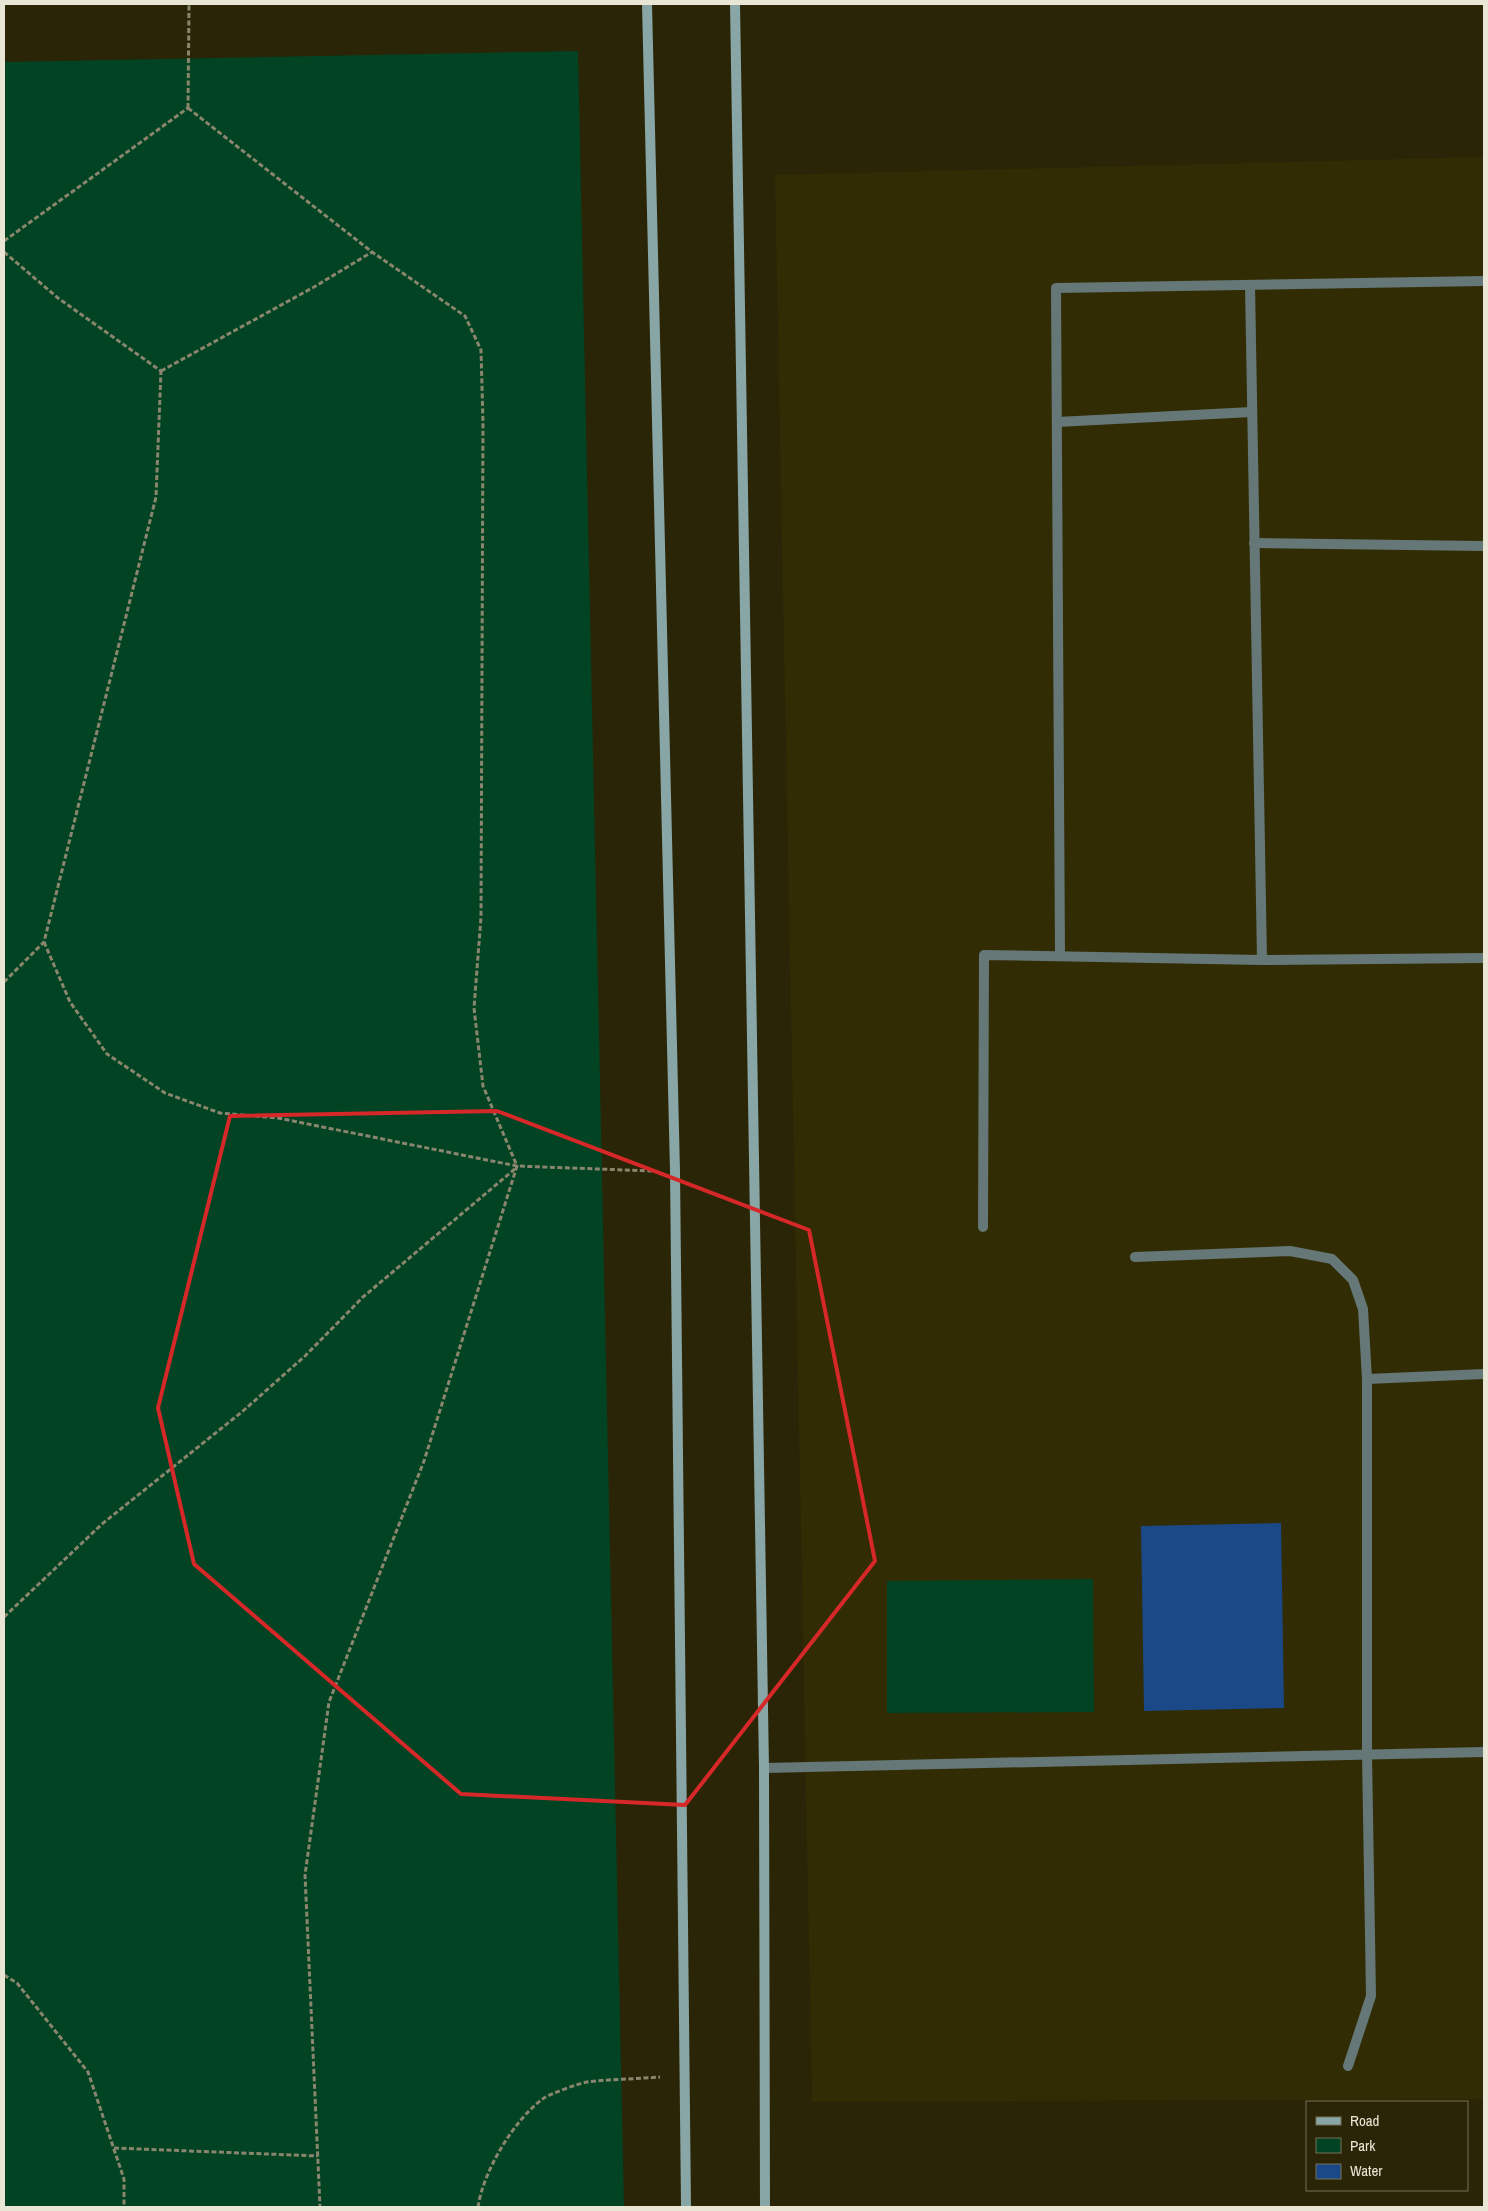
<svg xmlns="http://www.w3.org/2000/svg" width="1488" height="2211" font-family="'Archivo Narrow',sans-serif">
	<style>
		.built { fill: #322c04 }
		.green { fill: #014323 }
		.water { fill: #1b4988 }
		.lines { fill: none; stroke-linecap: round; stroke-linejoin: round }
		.path { stroke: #8a866e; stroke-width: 3; stroke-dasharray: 5 2.5; stroke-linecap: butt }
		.lane { stroke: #657777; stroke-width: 10 }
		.secondary { stroke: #89a6a6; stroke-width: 10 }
		.marked { fill: none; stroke: #d62828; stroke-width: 4; stroke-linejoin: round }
	</style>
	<rect width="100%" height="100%" fill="#2b2507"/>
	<polygon class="built" points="1484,157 1484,2099 812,2102 775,175"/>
	<g class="green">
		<polygon points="578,51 624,2207 4,2207 4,62"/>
		<polygon points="1093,1579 1094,1712 887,1713 887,1581"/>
	</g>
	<polygon class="water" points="1281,1523 1284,1708 1144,1711 1141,1526"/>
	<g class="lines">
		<g class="path">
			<polyline points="188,108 372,252 465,316 481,350 483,422 481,917 474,1008 483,1086 517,1166 424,1461 329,1702 305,1875 320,2207"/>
			<polyline points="188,108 189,4"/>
			<polyline points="4,241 188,108"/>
			<polyline points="4,252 58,298 161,371"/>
			<polyline points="161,371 314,287 372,252"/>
			<polyline points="44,942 70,1002 107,1054 165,1093 220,1113 278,1118 517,1166 652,1171"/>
			<polyline points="4,982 44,942 156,497 161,371"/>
			<polyline points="4,1617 102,1524 243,1411 305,1356 363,1297 516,1168"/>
			<polyline points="4,1975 17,1983 88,2072 124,2179 124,2207"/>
			<polyline points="114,2148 318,2156"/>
			<path d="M478 2207C483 2172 514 2119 544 2098 552 2093 577 2084 587 2082 611 2079 636 2079 660 2077"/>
		</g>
		<g class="lane">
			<polyline points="1250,285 1262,960"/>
			<polyline points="1057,422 1252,412"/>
			<polyline points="1254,543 1484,546"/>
			<polyline points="1060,955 1056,288 1484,281"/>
			<polyline points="983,1227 984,955 1262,960 1484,958"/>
			<polyline points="1135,1257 1290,1251 1332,1259 1353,1280 1363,1309 1367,1379 1367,1754 1371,1996 1348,2066"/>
			<polyline points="1367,1379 1484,1374"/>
			<polyline points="764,1768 1484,1752"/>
		</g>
		<g class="secondary">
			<polyline points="647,4 675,1171 686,2207"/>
			<polyline points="735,4 764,1768 765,2207"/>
		</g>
	</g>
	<path class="marked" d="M497 1111 809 1230 875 1561 685 1805 461 1794 194 1564 158 1408 230 1116Z"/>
	<rect width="1488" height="2211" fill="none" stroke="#e9e6d5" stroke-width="10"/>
	<rect x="1306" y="2101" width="162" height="90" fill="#2b2507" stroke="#777259"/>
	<rect x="1316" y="2117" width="25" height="8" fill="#89a6a6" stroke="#777259"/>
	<text x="1350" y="2126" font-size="15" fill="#e9e6d5">Road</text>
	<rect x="1316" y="2138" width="25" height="15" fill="#014323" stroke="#777259"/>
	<text x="1350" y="2151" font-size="15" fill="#e9e6d5">Park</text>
	<rect x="1316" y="2164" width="25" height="15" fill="#1b4988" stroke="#777259"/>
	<text x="1350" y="2176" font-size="15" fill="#e9e6d5">Water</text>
</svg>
